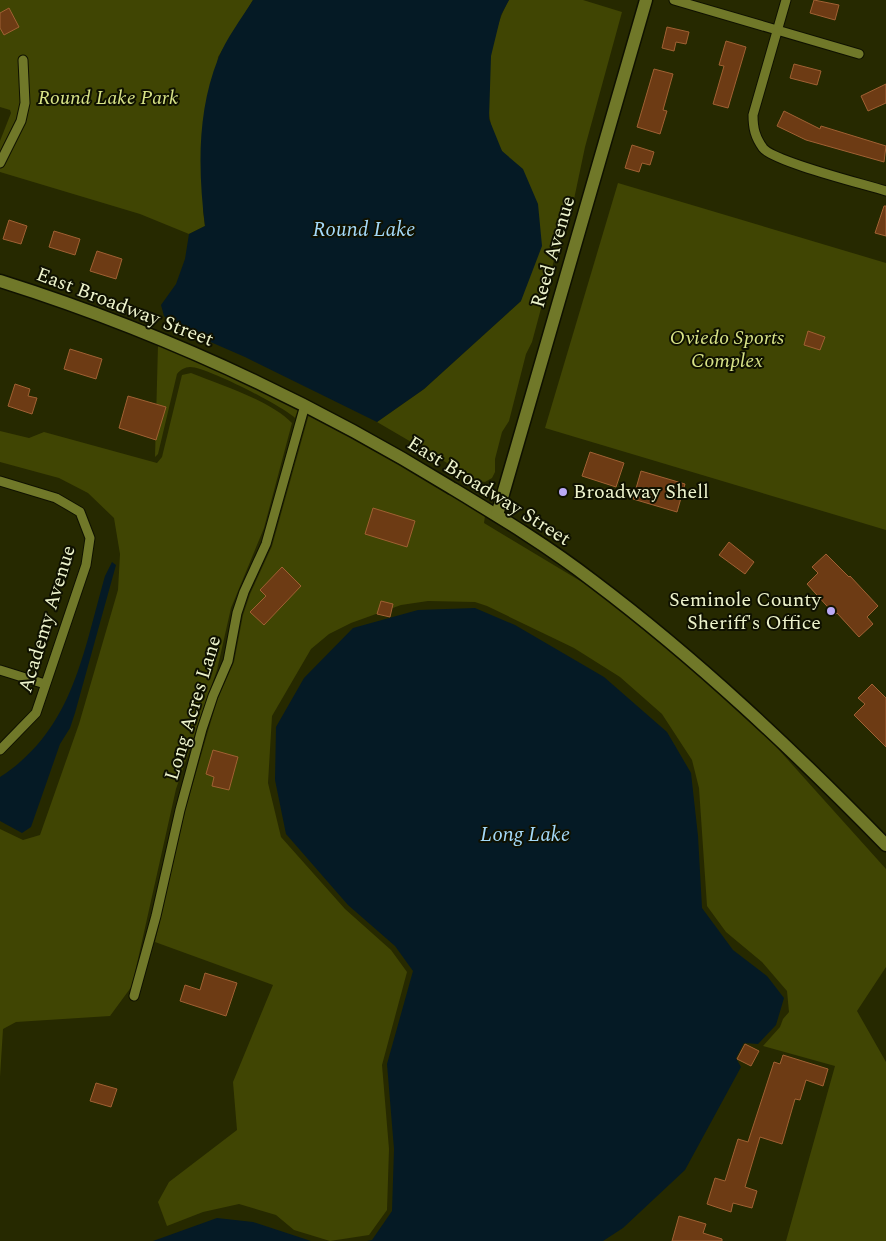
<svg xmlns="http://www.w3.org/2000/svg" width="886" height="1241" font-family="Spectral,serif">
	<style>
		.green { fill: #404503 }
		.water { fill: #051a25 }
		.building { fill: #6d3b14; stroke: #a06133 }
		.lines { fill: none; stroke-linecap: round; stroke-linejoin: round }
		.street-casing { stroke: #0f1100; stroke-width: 11 }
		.secondary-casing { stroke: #0f1100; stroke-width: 15 }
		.street { stroke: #707829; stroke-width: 9 }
		.secondary { stroke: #707829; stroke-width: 12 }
		.poi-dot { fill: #bbaaf6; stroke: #0f1100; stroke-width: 2 }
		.labels { text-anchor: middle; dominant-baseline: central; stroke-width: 4; stroke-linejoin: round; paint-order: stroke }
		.park-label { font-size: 20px; font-style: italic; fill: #d9e487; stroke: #0f1100 }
		.street-label { font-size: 20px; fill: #edf3cc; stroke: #0f1100 }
		.poi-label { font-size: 20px; fill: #edf3cc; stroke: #0f1100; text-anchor: start }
		.water-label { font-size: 21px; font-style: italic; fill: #a4d9f8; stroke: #0f1100 }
	</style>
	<rect width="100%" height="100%" fill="#262900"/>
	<g class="green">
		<polygon points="0,0 253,0 218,57 203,211 205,226 189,234 140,214 0,172 0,141 11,113 10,110 0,107"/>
		<path d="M509 0H583L622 12 585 147 573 204 554 260 532 342 526 354 509 421 502 432 495 459V472L492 478 485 482 478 481 377 422 424 389 521 301 522 169C516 163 507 158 502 151 477 116 488 35 509 0Z"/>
		<polygon points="618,183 886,263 886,530 545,428"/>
		<path d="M158 345 237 379 298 409 295 418C282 406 207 367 190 367 185 367 180 370 177 374L158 454 155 457Z"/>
		<path d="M191 373C221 385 269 400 292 423L264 528 231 608 217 670 176 789 132 986 110 1016 16 1022 3 1029 0 1077V829L23 840 40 835 79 724 118 590 120 554 114 518 88 493 59 478 0 462V431L29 438 44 432 157 463 162 457 182 375Z"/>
		<polygon points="309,414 396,462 485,516 484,523 592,588 693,670 771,741 886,869 886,967 857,1011 886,1062 886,1241 786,1241 835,1066 763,1046 780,1027 783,1019 789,1012 787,991 762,962 726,932 707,906 699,788 692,760 662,714 620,677 574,648 487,606 475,602 428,601 401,605 351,623 329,634 311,649 272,716 268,783 281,837 345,909 391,950 407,972 382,1065 389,1149 387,1210 369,1235 330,1241 294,1230 276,1215 239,1204 203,1212 167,1226 158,1202 169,1182 237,1130 233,1082 273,985 155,942 185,811 208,731 218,698 234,662 243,615 250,594 272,546"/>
	</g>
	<g class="water">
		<path d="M253 0H509L501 15 491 56 489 119 502 151 523 169 538 204 542 246 521 301 424 389 377 422 245 357 176 327 164 316 161 305 176 284 185 259 189 234 205 226C198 170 197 112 218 59 226 39 241 19 253 0Z"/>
		<path d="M112 562 116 565 75 713 70 728 60 744 31 827 22 833 0 821V777C73 730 83 653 105 576Z"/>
		<polygon points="475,608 515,625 604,677 667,732 691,773 698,836 702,908 733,950 767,976 784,998 776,1025 758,1044 744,1043 736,1058 741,1067 685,1170 623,1228 603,1241 367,1241 372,1240 392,1211 394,1149 387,1064 413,971 395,946 348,905 286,834 275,780 276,727 304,678 353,628 418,610"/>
		<polygon points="217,1218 253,1222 311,1241 153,1241"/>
	</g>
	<g class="building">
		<polygon points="814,0 839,5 835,20 810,13"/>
		<polygon points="9,8 19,27 4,35 0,28 0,13"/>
		<polygon points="667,27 689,32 686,44 676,42 674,51 662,48"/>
		<polygon points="726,41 746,47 728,108 713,104 724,66 719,65"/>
		<polygon points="794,64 821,71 817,85 790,78"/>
		<polygon points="654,69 673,74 663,110 667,111 660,134 637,127"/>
		<polygon points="886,84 886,103 868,111 861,96"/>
		<polygon points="784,111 820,129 821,126 886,146 884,162 806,140 777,126"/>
		<polygon points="632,145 654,152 650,165 642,163 639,172 625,168"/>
		<polygon points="884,206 886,206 886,236 875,233"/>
		<polygon points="9,220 27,226 21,244 3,239"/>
		<polygon points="54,231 80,239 75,255 49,247"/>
		<polygon points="97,251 122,259 116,279 90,271"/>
		<polygon points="808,331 825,337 820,350 804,345"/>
		<polygon points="70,349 102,359 96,379 64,369"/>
		<polygon points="15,384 30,389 28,396 37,398 32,414 8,406"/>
		<polygon points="128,396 166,407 156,440 119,428"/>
		<polygon points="590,452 624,463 616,487 582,476"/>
		<polygon points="641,471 685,484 677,512 633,499"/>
		<polygon points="373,508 415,521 407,547 365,534"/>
		<polygon points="729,542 754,562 745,574 719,555"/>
		<polygon points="826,554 849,577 850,576 878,606 867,617 873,624 859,637 837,613 835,615 807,584 818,573 812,567"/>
		<polygon points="282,567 301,586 264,625 250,612 266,596 260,590"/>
		<polygon points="381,601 393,604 390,617 377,614"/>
		<polygon points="872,684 886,698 886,747 854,715 865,704 858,698"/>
		<polygon points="213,750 238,757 229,790 212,786 214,777 206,774"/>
		<polygon points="205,973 237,983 226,1016 180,1001 185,985 200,990"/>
		<polygon points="745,1044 759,1051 751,1066 737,1059"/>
		<polygon points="783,1055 828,1069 823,1086 806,1080 800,1100 795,1099 782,1144 760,1137 745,1187 757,1191 752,1208 733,1203 731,1212 707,1204 715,1178 725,1181 738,1139 748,1142 774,1062 780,1064"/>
		<polygon points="96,1083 117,1089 111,1107 90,1101"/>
		<polygon points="679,1216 706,1224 703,1233 722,1239 722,1241 672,1241"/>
	</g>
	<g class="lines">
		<g class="street-casing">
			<g id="street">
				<polyline points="674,0 859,54"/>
				<path d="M786 0 753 115C753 128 755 137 763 148 774 162 864 184 886 191"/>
				<polyline points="0,163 21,121 25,103 23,60"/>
				<polyline points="0,481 56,498 80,512 90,538 86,565 36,713 0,750"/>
				<polyline points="0,670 45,684"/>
				<polyline points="134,996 156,916 180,810 202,729 213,696 228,661 237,613 244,592 266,544 305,405"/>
			</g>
		</g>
		<g class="secondary-casing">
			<g id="secondary">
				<path d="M0 281C159 331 308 400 450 487 498 516 548 546 593 581 698 660 794 751 886 845"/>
				<polyline points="497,515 646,0"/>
			</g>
		</g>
		<use href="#street" class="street"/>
		<use href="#secondary" class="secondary"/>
	</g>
	<g class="poi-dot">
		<circle cx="563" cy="492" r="5"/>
		<circle cx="831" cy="611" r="5"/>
	</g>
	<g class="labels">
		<g class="park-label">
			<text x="108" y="98">Round Lake Park</text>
			<text x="727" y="338">Oviedo Sports<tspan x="727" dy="23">Complex</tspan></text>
		</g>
		<g class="street-label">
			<text transform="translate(553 252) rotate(-74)">Reed Avenue</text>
			<text transform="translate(125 307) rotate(21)">East Broadway Street</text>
			<text transform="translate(489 491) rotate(32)">East Broadway Street</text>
			<text transform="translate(47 619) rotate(-73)">Academy Avenue</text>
			<text transform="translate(193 708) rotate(-73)">Long Acres Lane</text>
		</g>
		<g class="poi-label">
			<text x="573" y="492">Broadway Shell</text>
			<text x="821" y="600" text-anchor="end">Seminole County<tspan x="821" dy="23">Sheriff's Office</tspan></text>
		</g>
		<g class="water-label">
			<text x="364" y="230">Round Lake</text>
			<text x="525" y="835">Long Lake</text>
		</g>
	</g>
</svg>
